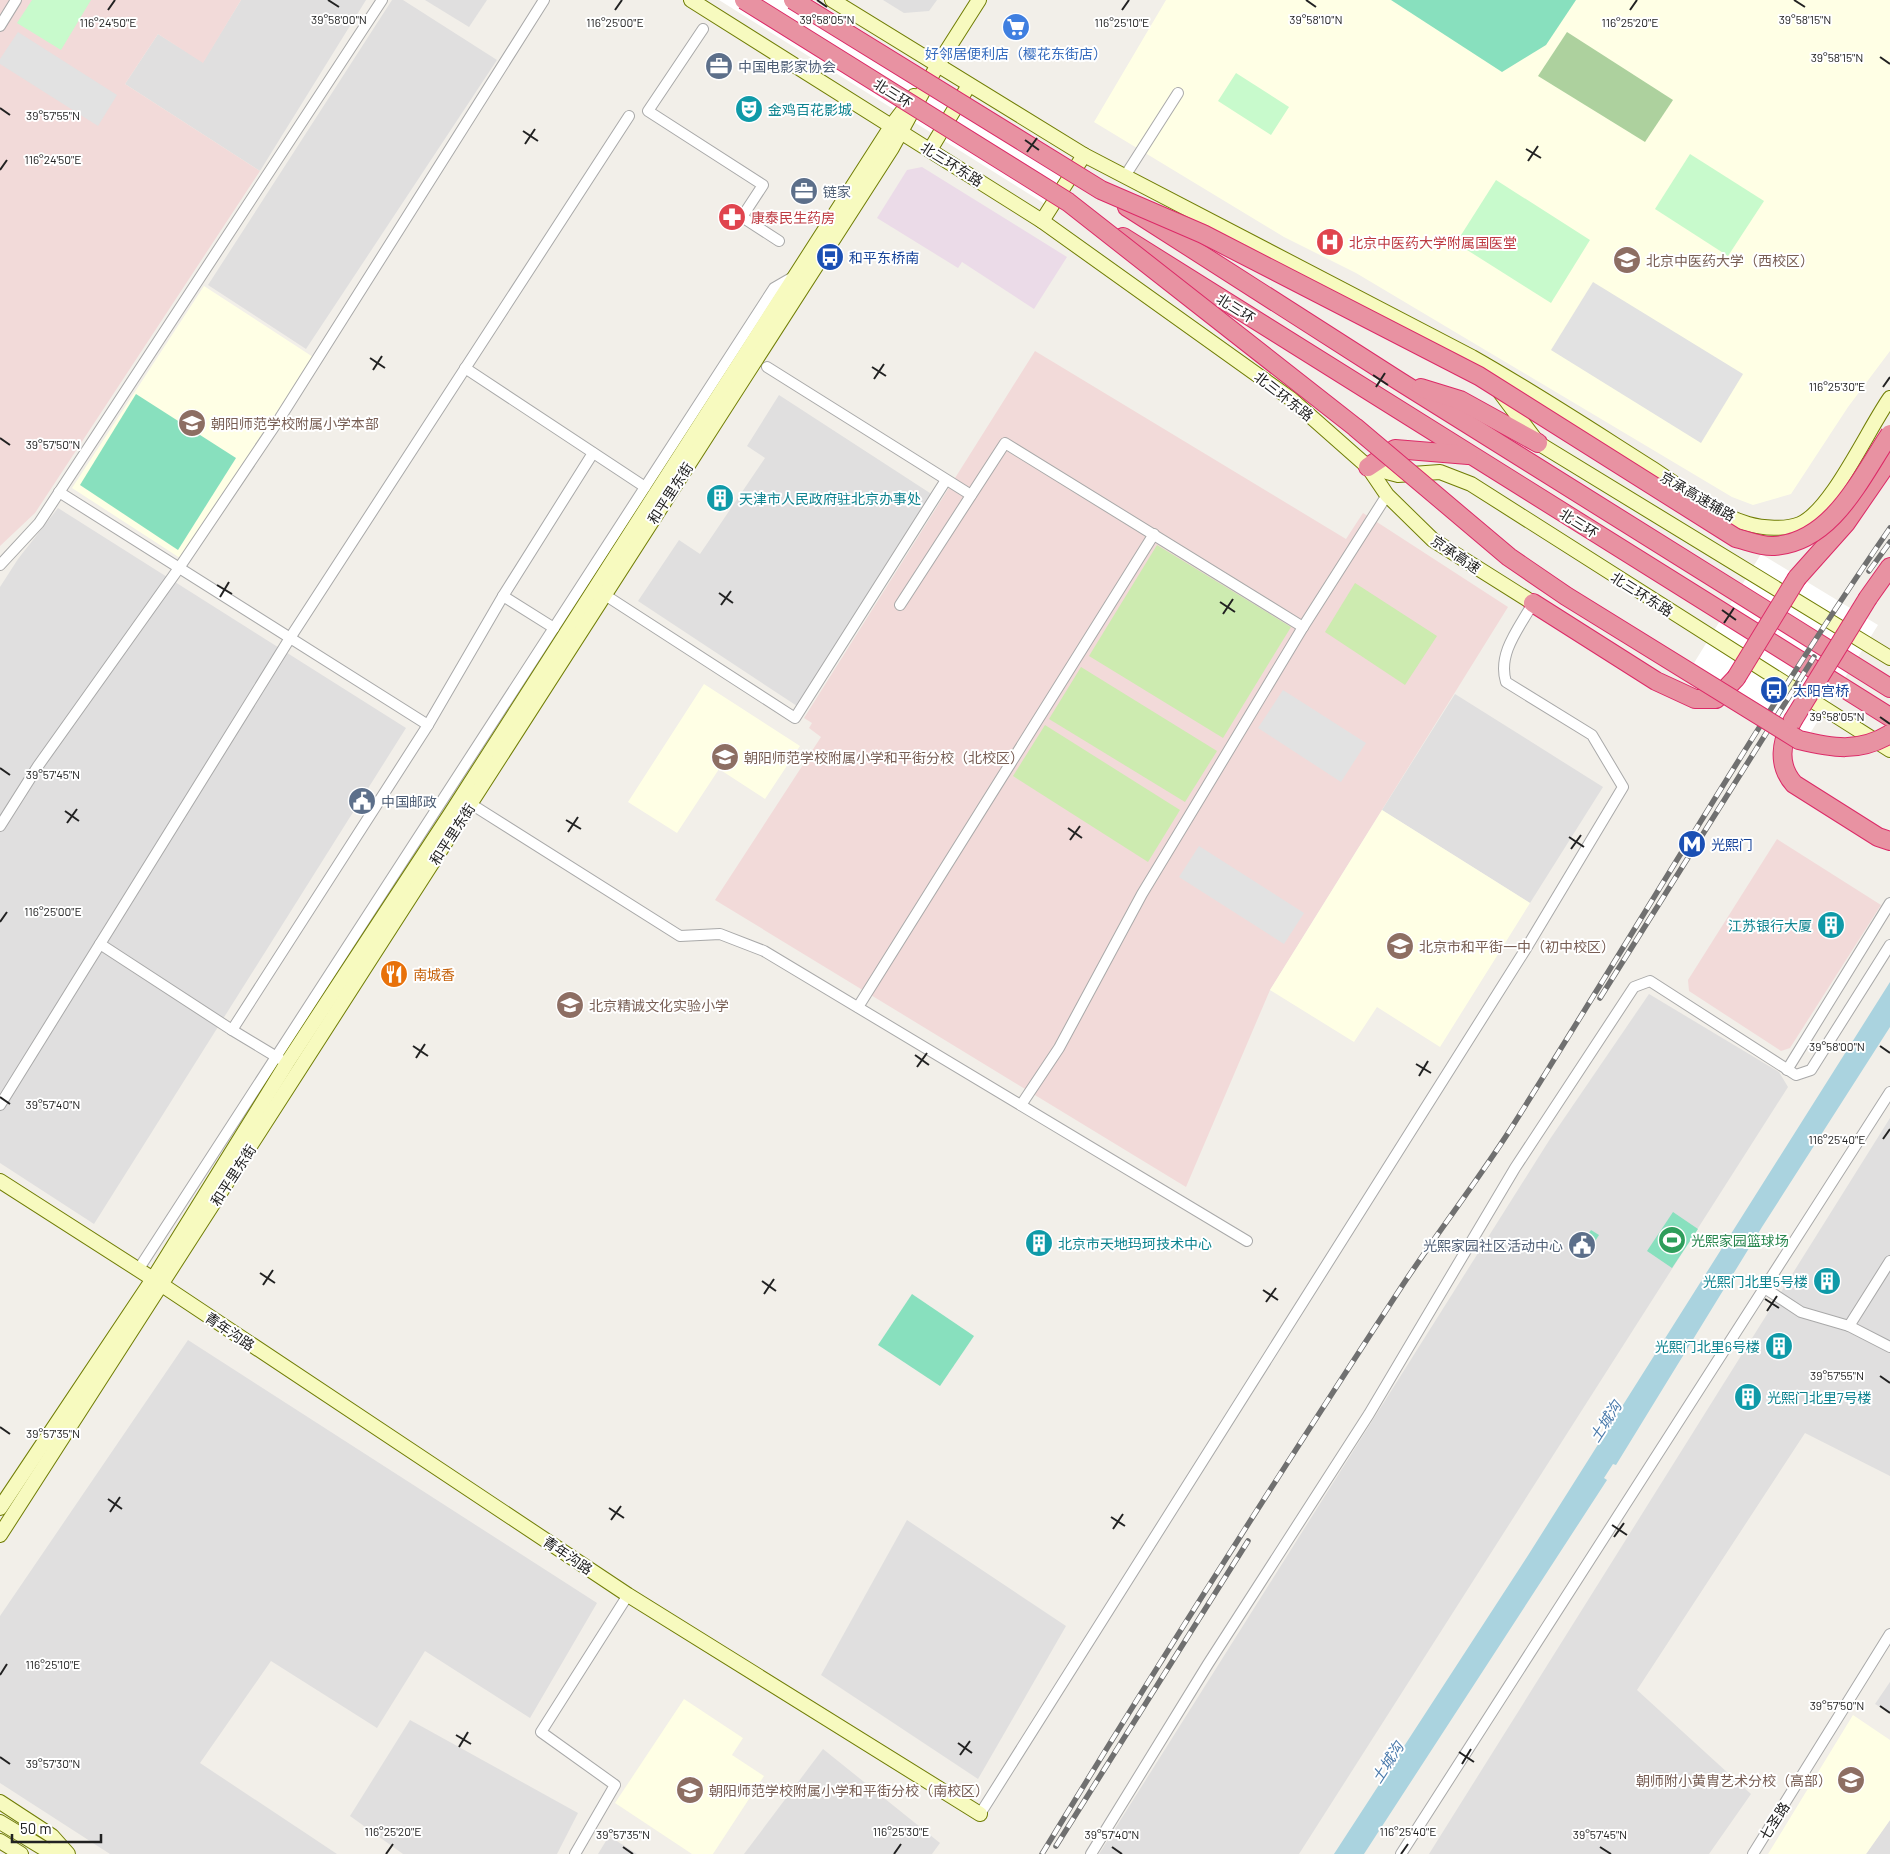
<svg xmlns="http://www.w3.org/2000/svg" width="1890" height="1854" font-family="Barlow,'Noto Sans SC',sans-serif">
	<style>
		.residential { fill: #e0dfdf }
		.commercial { fill: #f2dad9 }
		.industrial { fill: #ebdbe8 }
		.education { fill: #ffffe5 }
		.grass { fill: #cdebb0 }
		.forest { fill: #add19e }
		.park { fill: #c8facc }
		.pitch { fill: #88e0be }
		.parking { fill: #e2e2e2 }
		.water { fill: #aad3df }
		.pier { fill: #fff }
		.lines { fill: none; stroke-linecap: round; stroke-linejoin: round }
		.street-casing { stroke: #a9a9a9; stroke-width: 12 }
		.secondary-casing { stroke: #707d05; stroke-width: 16 }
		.highway-casing { stroke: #dc2a67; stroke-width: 20 }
		.street { stroke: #fff; stroke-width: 10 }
		.secondary { stroke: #f7fabf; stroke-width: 14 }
		.highway { stroke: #e892a2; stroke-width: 18 }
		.rail-casing { stroke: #707070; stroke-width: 5.5 }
		.rail { stroke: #fff; stroke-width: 4; stroke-dasharray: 11; stroke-linecap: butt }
		.highway-bridge-casing { stroke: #dc2a67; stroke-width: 20; stroke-linecap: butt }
		.highway-bridge { stroke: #e892a2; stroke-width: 18 }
		.ticks { fill: none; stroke: #222; stroke-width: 2 }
		.labels { text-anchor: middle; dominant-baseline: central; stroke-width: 4; stroke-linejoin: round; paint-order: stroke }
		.shop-label { font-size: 14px; fill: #366cbe; stroke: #fff }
		.service-label { font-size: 14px; fill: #4e5e75; stroke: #fff; text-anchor: start }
		.street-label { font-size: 14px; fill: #222; stroke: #fff }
		.culture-label { font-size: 14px; fill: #0d838f; stroke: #fff; text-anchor: start }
		.health-label { font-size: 14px; fill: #be3a42; stroke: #fff; text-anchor: start }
		.transit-label { font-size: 14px; fill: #164399; stroke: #fff; text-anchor: start }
		.education-label { font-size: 14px; fill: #785e54; stroke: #fff; text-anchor: start }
		.food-label { font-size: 14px; fill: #c56008; stroke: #fff; text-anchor: start }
		.leisure-label { font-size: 14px; fill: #27864d; stroke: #fff; text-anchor: start }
		.water-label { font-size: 15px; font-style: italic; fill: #4a7aab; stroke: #fff }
		.ticks-label { font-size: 12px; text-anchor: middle; fill: #222; stroke: #fff; stroke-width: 4; stroke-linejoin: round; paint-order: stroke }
	</style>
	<rect width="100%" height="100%" fill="#f2efe9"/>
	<g class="residential">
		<polygon points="241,0 366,0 260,171 125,84 158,34 203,62"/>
		<polygon points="392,0 403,0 497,60 306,349 208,285"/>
		<polygon points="425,0 487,0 469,27"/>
		<polygon points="883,0 937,0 929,11 904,13"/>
		<polygon points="779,395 933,495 797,706 638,601 679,540 700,554 765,458 747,446"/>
		<polygon points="58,508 406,728 94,1224 0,1163 0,587 18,559"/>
		<polygon points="1455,694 1603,787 1530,903 1382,810"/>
		<polygon points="1649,994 1779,1072 1788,1087 1299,1854 1099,1854 1550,1139"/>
		<polygon points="1890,1118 1890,1476 1805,1433 1637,1690 1751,1794 1709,1854 1429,1854"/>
		<polygon points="188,1340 597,1603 530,1718 425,1651 377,1728 271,1661 200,1763 337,1854 110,1854 0,1783 0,1616"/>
		<polygon points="907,1520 1066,1626 978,1779 821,1675"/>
		<polygon points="1890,1682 1890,1713 1875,1704"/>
		<polygon points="410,1720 578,1813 557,1854 403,1854 350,1816"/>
		<polygon points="823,1749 940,1843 932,1854 744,1854"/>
		<polygon points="1890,1820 1890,1854 1866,1854"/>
		<polygon points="609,1836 637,1854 598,1854"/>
	</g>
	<g class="commercial">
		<polygon points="0,0 241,0 203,63 158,34 125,84 260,171 35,513 0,546"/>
		<polygon points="1035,351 1346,539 1363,513 1508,607 1270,990 1186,1187 715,900 821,737 809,728 812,723 804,718"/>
		<polygon points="1777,839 1881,905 1790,1048 1781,1051 1689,991 1688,980"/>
	</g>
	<polygon class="industrial" points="922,167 1067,257 1034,309 962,262 958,268 877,218 907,170"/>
	<g class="education">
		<polygon points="1166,0 1890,0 1890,351 1848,407 1791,494 1753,505 1732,497 1356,273 1284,237 1094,122"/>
		<polygon points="204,286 313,357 180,558 72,488"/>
		<polygon points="704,684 800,746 765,799 719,769 677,833 628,802"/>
		<polygon points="1382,810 1530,903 1440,1047 1377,1007 1354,1042 1270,990"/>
		<polygon points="684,1699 743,1738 732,1755 764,1776 713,1854 692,1854 615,1803"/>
		<polygon points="1853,1715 1890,1740 1890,1820 1866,1854 1768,1854"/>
	</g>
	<g class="grass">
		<polygon points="1157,545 1291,627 1223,738 1089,656"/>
		<polygon points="1355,583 1437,636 1405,685 1325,632"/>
		<polygon points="1081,667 1217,751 1185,802 1049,719"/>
		<polygon points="1045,725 1180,810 1148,862 1013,776"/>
	</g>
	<polygon class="forest" points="1567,32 1673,100 1645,142 1538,76"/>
	<g class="park">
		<polygon points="32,0 91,0 61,50 17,23"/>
		<polygon points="1236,73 1289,107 1271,135 1218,101"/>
		<polygon points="1690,154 1764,201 1728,256 1655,209"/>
		<polygon points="1496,180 1590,240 1551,303 1456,243"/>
	</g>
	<g class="pitch">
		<polygon points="1391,0 1576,0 1546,45 1502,72"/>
		<polygon points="136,394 236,458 178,550 80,485"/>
		<polygon points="1673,1212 1698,1229 1672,1268 1647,1251"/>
		<polygon points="1591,1230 1599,1235 1590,1249 1582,1243"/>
		<polygon points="912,1294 974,1336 940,1386 878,1345"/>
	</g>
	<g class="parking">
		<polygon points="18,32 117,95 98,126 0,64 0,59"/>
		<polygon points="1593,282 1743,374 1701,443 1551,350"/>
		<polygon points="1283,690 1366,743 1341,782 1258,728"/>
		<polygon points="1199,846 1304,913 1284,944 1179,877"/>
	</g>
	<polygon class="water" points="1890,982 1890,1027 1762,1227 1616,1465 1613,1464 1604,1478 1607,1480 1364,1854 1334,1854 1527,1557"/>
	<g class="pier">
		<polygon points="719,0 813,0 1073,162 1045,204"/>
		<polygon points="1761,554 1878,625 1809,735 1694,663"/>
	</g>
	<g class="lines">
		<g class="street-casing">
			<g id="street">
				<polyline points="0,26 16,0"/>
				<polyline points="703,29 648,111 763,185 742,217 779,241"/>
				<polyline points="1125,176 1178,93"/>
				<polyline points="767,367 971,495"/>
				<polyline points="465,368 645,487"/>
				<polyline points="59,492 428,725"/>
				<polyline points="0,565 39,523 382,0"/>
				<polyline points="605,595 795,718 946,480"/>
				<polyline points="503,596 554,628"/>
				<polyline points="900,605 1005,443 1303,627"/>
				<polyline points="471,804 680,936 720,934 764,951 1247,1241"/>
				<polyline points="0,826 38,766 179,568 280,418 544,0"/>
				<polyline points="100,944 232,1030"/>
				<polyline points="858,1007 1154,534"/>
				<polyline points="280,1059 232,1030 428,725 503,596 593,453"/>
				<polyline points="1787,1070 1890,903"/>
				<polyline points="0,1105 290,638 629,116"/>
				<polyline points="1021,1105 1059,1048 1142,894 1191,813 1303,627 1387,495"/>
				<polyline points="138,1270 774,288 793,277"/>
				<polyline points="1763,1287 1801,1312 1849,1326 1890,1261"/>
				<polyline points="1849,1326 1890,1347"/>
				<path d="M980 1814 1527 947 1623 787 1592 735 1506 682C1497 653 1520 627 1533 603"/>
				<polyline points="575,1854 615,1785 541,1732 628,1595"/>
				<polyline points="1091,1854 1208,1664 1369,1414 1515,1168 1634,987 1650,981 1796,1075 1811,1070 1890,945"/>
				<polyline points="1401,1854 1890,1092"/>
				<polyline points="1753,1854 1890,1634"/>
			</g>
		</g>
		<g class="secondary-casing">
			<g id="secondary">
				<polyline points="691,0 1042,221 1291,399 1368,467 1398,475 1440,472 1471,484 1890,750"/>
				<path d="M832 0 1084 155 1472 357C1534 392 1593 431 1653 469 1682 488 1714 514 1748 524 1762 528 1786 530 1800 524 1832 510 1868 429 1890 398"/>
				<polyline points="930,150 969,85"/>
				<polyline points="1042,221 1084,155"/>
				<polyline points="1499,391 1538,443 1890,658"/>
				<polyline points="1368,467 1387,495 1433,540 1533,603"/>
				<polyline points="0,1181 153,1279 628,1595 980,1814"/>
				<polyline points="0,1508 153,1279 287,1063 451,813 892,125 914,96"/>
				<polyline points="0,1535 892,148 937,66 979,0"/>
				<polyline points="0,1802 52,1836 68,1854"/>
				<polyline points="0,1822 53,1854"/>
				<polyline points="0,1841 21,1854"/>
			</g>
		</g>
		<g class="highway-casing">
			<g id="highway">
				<polyline points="1127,207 1399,381 1890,688"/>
				<polyline points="1123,237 1890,717"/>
				<polyline points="1421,388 1460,400 1538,443"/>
				<polyline points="1368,467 1395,449 1468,455"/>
				<polyline points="1797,578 1846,523 1890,459"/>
				<polyline points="1868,598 1890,567"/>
				<polyline points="1533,603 1656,681 1695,699 1716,699 1736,678"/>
				<path d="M1793 720C1781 741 1777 765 1794 784L1878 837 1890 841"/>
			</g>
		</g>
		<use href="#street" class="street"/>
		<use href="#secondary" class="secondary"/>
		<use href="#highway" class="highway"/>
		<g class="rail-casing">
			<g id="rail">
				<polyline points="1869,571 1890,542"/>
				<polyline points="1600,998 1814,657"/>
				<polyline points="1056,1846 1248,1541"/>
				<path d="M1042 1854C1158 1663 1280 1473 1402 1286 1437 1233 1476 1183 1510 1130 1637 929 1756 723 1890 528"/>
			</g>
		</g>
		<use href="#rail" class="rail"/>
		<g class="highway-bridge-casing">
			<g id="highway-bridge">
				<path d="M744 0 1068 202 1355 427 1509 557 1566 596 1799 740C1832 748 1859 753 1890 734"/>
				<path d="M793 0 1101 190 1203 234 1479 376 1736 538C1748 541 1762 547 1774 546 1833 542 1861 477 1890 434"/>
				<polyline points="1736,678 1797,578"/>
				<polyline points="1793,720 1868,598"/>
			</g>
		</g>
		<use href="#highway-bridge" class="highway-bridge"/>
	</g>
	<path class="ticks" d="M328 0 339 7M817 0 827 7M1306 0 1316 7M1794 0 1805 7M108 10 115 0M615 10 622 0M1122 10 1129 0M1630 10 1637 0M1880 57 1890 64M0 108 10 115M523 131 538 141M1025 140 1039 150M525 144 535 129M1526 149 1541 158M1027 152 1037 138M1528 161 1538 146M0 170 7 160M370 358 385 368M872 367 886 376M373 370 382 356M1373 375 1388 385M874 379 884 364M1376 387 1385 373M1883 387 1890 377M0 438 10 445M217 585 232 594M719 593 733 603M220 597 229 582M1220 602 1235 612M721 605 731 591M1722 610 1736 620M1223 614 1233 599M1724 623 1734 608M1880 717 1890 724M0 768 10 775M65 811 79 821M566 820 581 829M67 823 77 809M1068 828 1082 838M568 832 578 817M1569 837 1584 847M1070 840 1080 826M1571 849 1581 835M0 922 7 912M413 1046 428 1056M1880 1046 1890 1053M915 1055 929 1065M416 1058 425 1044M1416 1064 1431 1073M917 1067 927 1053M1419 1076 1428 1061M0 1097 10 1104M1883 1139 1890 1129M260 1273 275 1283M762 1281 776 1291M263 1285 273 1270M1263 1290 1278 1300M764 1294 774 1279M1765 1299 1779 1308M1266 1302 1276 1288M1767 1311 1777 1296M1880 1376 1890 1383M0 1427 10 1434M108 1499 122 1509M609 1508 624 1518M110 1512 120 1497M1111 1517 1125 1526M611 1520 621 1506M1612 1525 1627 1535M1113 1529 1123 1514M1614 1537 1624 1523M0 1675 7 1664M1880 1706 1890 1713M456 1735 471 1744M958 1743 972 1753M459 1747 468 1732M1459 1752 1474 1762M960 1755 970 1741M0 1757 10 1764M1462 1764 1471 1749M623 1847 633 1854M1112 1847 1122 1854M1600 1847 1611 1854M386 1854 393 1844M894 1854 901 1844M1401 1854 1408 1844"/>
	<defs>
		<g id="supermarket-disc" transform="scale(1.4375)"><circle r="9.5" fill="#3f7fe0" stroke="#fff"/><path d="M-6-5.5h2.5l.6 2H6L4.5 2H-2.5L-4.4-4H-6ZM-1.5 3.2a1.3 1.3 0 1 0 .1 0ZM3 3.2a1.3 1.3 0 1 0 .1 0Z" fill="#fff"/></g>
		<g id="office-disc" transform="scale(1.4375)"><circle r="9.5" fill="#5c6f8a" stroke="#fff"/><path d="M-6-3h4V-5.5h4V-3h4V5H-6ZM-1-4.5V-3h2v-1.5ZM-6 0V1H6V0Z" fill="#fff"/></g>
		<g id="theatre-disc" transform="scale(1.4375)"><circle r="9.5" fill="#0f9aa8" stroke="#fff"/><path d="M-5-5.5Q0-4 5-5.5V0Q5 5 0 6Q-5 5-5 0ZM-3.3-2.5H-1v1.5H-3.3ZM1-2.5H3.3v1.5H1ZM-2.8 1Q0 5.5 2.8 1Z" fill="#fff"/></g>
		<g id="pharmacy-disc" transform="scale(1.4375)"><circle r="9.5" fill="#e0444e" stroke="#fff"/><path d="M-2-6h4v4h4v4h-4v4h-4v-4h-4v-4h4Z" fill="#fff"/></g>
		<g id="hospital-disc" transform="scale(1.4375)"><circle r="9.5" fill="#e0444e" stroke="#fff"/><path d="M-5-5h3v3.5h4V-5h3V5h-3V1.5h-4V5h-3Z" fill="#fff"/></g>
		<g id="bus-disc" transform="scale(1.4375)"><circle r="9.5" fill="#1a4fb4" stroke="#fff"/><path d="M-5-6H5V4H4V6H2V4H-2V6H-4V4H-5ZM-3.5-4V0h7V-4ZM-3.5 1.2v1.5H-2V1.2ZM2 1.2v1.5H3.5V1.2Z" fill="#fff"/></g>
		<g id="university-disc" transform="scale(1.4375)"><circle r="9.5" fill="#8d6e63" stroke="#fff"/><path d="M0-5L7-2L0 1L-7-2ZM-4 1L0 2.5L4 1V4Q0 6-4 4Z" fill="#fff"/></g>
		<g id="school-disc" transform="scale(1.4375)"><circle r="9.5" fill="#8d6e63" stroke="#fff"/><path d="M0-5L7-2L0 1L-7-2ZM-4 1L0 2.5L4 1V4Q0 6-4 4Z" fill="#fff"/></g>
		<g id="building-disc" transform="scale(1.4375)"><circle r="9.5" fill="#0f9aa8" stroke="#fff"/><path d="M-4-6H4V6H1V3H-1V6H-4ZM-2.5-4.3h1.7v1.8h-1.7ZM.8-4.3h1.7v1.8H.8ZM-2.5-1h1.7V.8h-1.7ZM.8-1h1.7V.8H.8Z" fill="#fff"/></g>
		<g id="civic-disc" transform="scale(1.4375)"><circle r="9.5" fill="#5c6f8a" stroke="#fff"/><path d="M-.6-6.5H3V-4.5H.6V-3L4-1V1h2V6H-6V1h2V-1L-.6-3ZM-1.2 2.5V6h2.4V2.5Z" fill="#fff"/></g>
		<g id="metro-disc" transform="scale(1.4375)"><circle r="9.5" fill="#1a4fb4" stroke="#fff"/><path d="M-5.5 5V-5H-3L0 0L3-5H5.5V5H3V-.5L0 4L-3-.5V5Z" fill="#fff"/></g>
		<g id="restaurant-disc" transform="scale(1.4375)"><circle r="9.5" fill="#e8710a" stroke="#fff"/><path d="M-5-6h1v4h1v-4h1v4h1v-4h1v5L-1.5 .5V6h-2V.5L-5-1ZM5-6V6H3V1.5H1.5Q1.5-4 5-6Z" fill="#fff"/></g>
		<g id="stadium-disc" transform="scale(1.4375)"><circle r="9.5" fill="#2e9e5b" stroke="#fff"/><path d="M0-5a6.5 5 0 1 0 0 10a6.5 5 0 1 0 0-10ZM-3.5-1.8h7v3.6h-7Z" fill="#fff"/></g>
	</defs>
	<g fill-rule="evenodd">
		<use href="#supermarket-disc" x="1016" y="27"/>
		<use href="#office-disc" x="719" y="66"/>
		<use href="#theatre-disc" x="749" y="109"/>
		<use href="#office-disc" x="804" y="191"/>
		<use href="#pharmacy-disc" x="732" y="217"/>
		<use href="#hospital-disc" x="1330" y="242"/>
		<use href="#bus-disc" x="830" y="257"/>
		<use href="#university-disc" x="1627" y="260"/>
		<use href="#school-disc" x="192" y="423"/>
		<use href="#building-disc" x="720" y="498"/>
		<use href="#bus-disc" x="1774" y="690"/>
		<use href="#school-disc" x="725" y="757"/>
		<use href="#civic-disc" x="362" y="801"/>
		<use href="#metro-disc" x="1692" y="844"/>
		<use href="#building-disc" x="1831" y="925"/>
		<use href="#school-disc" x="1400" y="946"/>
		<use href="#restaurant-disc" x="394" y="974"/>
		<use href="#school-disc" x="570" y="1005"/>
		<use href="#stadium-disc" x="1672" y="1240"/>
		<use href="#building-disc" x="1039" y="1243"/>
		<use href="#civic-disc" x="1582" y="1245"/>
		<use href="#building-disc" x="1827" y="1281"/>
		<use href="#building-disc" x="1779" y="1346"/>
		<use href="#building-disc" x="1748" y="1397"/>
		<use href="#school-disc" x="1851" y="1780"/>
		<use href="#school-disc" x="690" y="1790"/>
	</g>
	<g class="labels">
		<g class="shop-label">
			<text x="1016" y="53">好邻居便利店（樱花东街店）</text>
		</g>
		<g class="service-label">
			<text x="738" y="66">中国电影家协会</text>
			<text x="823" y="191">链家</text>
			<text x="381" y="801">中国邮政</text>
			<text x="1563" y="1245" text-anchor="end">光熙家园社区活动中心</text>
		</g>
		<g class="street-label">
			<text transform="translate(893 93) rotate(32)">北三环</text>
			<text transform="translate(952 164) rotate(32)">北三环东路</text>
			<text transform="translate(1236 308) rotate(32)">北三环</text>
			<text transform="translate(1284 396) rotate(38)">北三环东路</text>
			<text transform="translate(670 493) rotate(-57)">和平里东街</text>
			<text transform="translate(1698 496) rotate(30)">京承高速辅路</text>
			<text transform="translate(1579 523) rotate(32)">北三环</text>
			<text transform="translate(1456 554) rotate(34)">京承高速</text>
			<text transform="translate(1642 594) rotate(32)">北三环东路</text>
			<text transform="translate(452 834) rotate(-57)">和平里东街</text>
			<text transform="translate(233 1175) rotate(-57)">和平里东街</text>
			<text transform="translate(230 1331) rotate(34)">青年沟路</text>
			<text transform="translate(568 1555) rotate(34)">青年沟路</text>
			<text transform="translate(1774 1821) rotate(-57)">七圣路</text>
		</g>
		<g class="culture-label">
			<text x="768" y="109">金鸡百花影城</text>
			<text x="739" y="498">天津市人民政府驻北京办事处</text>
			<text x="1812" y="925" text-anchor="end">江苏银行大厦</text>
			<text x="1058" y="1243">北京市天地玛珂技术中心</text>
			<text x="1808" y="1281" text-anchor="end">光熙门北里5号楼</text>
			<text x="1760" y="1346" text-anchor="end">光熙门北里6号楼</text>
			<text x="1767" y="1397">光熙门北里7号楼</text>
		</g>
		<g class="health-label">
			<text x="751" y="217">康泰民生药房</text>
			<text x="1349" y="242">北京中医药大学附属国医堂</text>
		</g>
		<g class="transit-label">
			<text x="849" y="257">和平东桥南</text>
			<text x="1793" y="690">太阳宫桥</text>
			<text x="1711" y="844">光熙门</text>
		</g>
		<g class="education-label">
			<text x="1646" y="260">北京中医药大学（西校区）</text>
			<text x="211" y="423">朝阳师范学校附属小学本部</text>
			<text x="744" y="757">朝阳师范学校附属小学和平街分校（北校区）</text>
			<text x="1419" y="946">北京市和平街一中（初中校区）</text>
			<text x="589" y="1005">北京精诚文化实验小学</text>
			<text x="1832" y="1780" text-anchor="end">朝师附小黄胄艺术分校（高部）</text>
			<text x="709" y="1790">朝阳师范学校附属小学和平街分校（南校区）</text>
		</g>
		<g class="food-label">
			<text x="413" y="974">南城香</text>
		</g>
		<g class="leisure-label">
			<text x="1691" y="1240">光熙家园篮球场</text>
		</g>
		<g class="water-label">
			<text transform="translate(1605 1421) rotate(-57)">土城沟</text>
			<text transform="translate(1387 1762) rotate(-57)">土城沟</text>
		</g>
	</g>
	<g class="ticks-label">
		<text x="1805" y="24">39°58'15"N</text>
		<text x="339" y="24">39°58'00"N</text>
		<text x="827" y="24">39°58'05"N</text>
		<text x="1316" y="24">39°58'10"N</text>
		<text x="1122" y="27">116°25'10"E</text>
		<text x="1630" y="27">116°25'20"E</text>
		<text x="108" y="27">116°24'50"E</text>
		<text x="615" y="27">116°25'00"E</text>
		<text x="1837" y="62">39°58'15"N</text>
		<text x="53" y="120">39°57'55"N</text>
		<text x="53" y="164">116°24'50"E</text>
		<text x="1837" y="391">116°25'30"E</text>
		<text x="53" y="449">39°57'50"N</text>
		<text x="1837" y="721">39°58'05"N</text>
		<text x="53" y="779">39°57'45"N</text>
		<text x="53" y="916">116°25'00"E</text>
		<text x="1837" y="1051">39°58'00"N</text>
		<text x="53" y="1109">39°57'40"N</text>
		<text x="1837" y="1144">116°25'40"E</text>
		<text x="1837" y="1380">39°57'55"N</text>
		<text x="53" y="1438">39°57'35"N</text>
		<text x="53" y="1669">116°25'10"E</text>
		<text x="1837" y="1710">39°57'50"N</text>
		<text x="53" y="1768">39°57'30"N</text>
		<text x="393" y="1836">116°25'20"E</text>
		<text x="901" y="1836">116°25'30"E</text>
		<text x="1408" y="1836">116°25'40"E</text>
		<text x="623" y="1839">39°57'35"N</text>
		<text x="1112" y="1839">39°57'40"N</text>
		<text x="1600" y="1839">39°57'45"N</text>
	</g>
	<path d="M12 1834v8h89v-8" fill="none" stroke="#222222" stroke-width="2.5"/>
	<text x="20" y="1834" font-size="15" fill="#222222" stroke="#ffffff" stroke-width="4" paint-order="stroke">50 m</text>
</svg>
